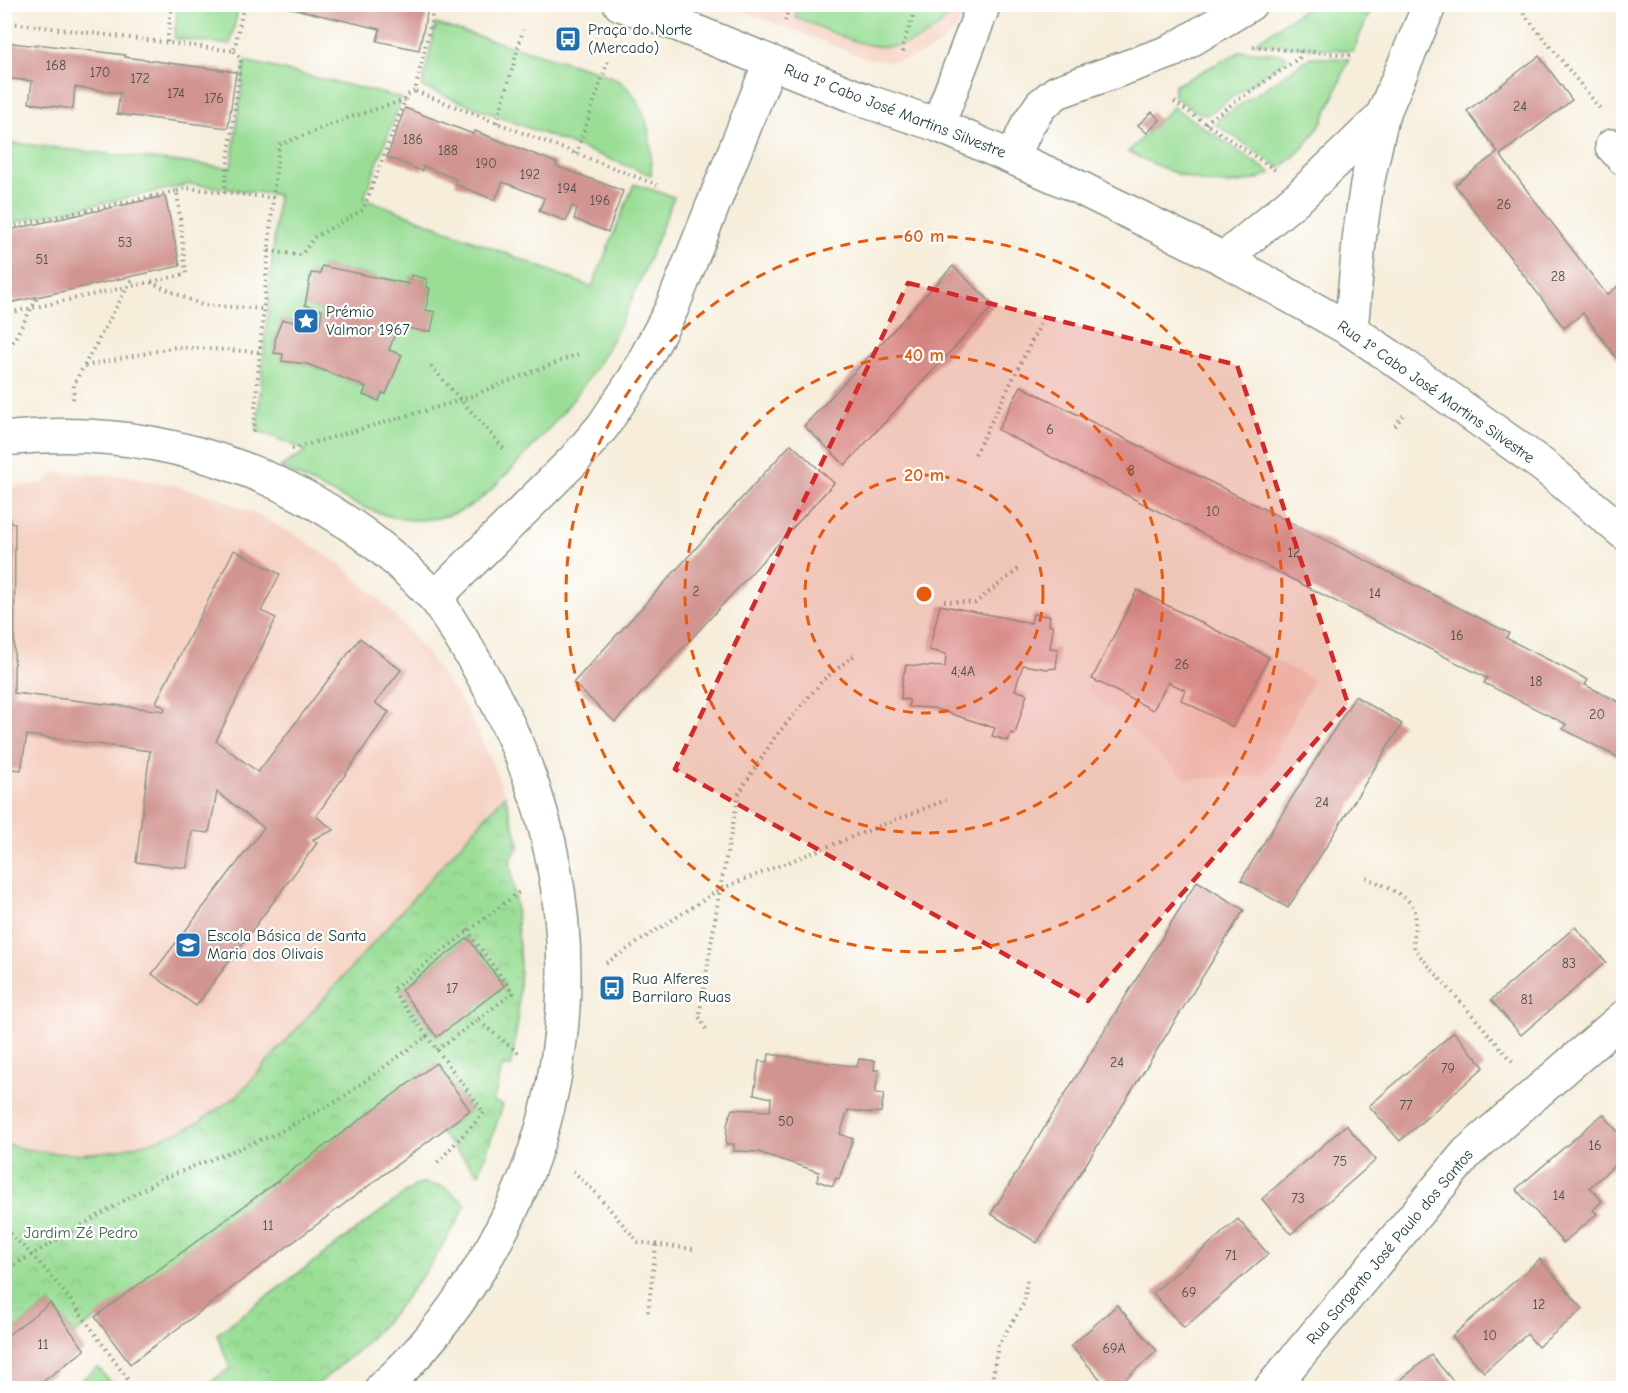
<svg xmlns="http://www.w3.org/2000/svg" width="1628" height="1393" font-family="'Comic Neue',sans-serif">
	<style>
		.built { fill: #f5d2c2 }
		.green { fill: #9ade96; stroke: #5c8e65; stroke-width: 1.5; fill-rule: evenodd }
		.park { fill: url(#park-crowns); stroke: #5c8e65; stroke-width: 1.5; fill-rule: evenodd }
		.building { fill: #d19490 }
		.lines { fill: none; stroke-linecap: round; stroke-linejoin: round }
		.minor-casing { stroke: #8a9587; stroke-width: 36 }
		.path { stroke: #8a9587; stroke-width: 4; stroke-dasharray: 1.5 4.5; stroke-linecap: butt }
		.minor { stroke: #fff; stroke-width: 33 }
		.marked { fill: #d62828; fill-opacity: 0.2; stroke: #d62828; stroke-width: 4.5; stroke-dasharray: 12 8; stroke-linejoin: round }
		.ring { fill: none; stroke: #e8590c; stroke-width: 3; stroke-dasharray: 10 8 }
		.labels { text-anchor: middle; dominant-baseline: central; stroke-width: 4.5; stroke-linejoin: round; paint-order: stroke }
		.number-label { font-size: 14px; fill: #4c534b }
		.poi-label { font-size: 16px; fill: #1f3d34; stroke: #fff; text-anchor: start }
		.street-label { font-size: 16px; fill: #1f3d34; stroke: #fff }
		.park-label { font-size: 16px; fill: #3e654c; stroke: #fff }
		.centre { fill: #e8590c; stroke: #fff; stroke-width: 3 }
		.ring-label { font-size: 18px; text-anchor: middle; font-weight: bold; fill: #e8590c; stroke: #fff; stroke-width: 4.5; stroke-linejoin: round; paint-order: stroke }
	</style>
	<defs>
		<pattern id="park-crowns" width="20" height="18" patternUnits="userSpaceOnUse" patternTransform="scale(1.5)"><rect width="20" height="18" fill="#9ade96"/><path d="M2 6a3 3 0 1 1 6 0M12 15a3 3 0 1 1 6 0" fill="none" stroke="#84bf82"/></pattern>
	</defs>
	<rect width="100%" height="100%" fill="#fff"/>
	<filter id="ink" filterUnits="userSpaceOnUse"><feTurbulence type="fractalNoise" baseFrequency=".0167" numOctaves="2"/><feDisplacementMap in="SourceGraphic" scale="12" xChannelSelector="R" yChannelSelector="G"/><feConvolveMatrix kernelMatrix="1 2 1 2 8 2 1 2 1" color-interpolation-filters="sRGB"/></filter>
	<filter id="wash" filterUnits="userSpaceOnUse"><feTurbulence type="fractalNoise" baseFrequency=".008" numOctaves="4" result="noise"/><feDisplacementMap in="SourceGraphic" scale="24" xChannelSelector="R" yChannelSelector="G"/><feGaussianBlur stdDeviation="1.35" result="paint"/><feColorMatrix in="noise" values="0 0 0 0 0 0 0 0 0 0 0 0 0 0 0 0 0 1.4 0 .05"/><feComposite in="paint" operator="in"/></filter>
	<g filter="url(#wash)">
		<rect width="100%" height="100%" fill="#f6edda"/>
		<g class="built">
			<polygon points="727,5 971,5 957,29 942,43 925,53 904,60 885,61 865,58"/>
			<polygon points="55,472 127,476 173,485 219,498 262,517 304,540 343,567 378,598 410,632 438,669 465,707 489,755 505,795 237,1096 193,1126 151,1142 108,1152 72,1155 28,1151 5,1144 4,488 45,483"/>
			<polygon points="1269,657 1313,680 1264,776 1186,779 1087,689 1092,679 1153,710 1168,682 1185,690 1181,700 1233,727"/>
		</g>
		<g class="green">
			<polygon points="178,5 239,5 230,45 174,38"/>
			<path d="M800 5V4L956 5C940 35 904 52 869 45 847 41 817 25 795 17Z"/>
			<polygon points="1310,5 1373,5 1353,51 1255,43"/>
			<path d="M436 24 600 72C606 75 613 77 618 80 648 101 653 142 651 175L422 87Z"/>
			<polygon points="1241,51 1284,54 1287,59 1207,115 1199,113 1174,97 1174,86"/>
			<path d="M1311 57 1349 59C1330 105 1322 137 1280 168L1216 124 1219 119Z"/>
			<path d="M245 61 402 98 364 198 592 287 634 184 674 197C653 247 635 299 608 347 583 393 545 434 509 472 498 482 488 494 475 503 458 514 436 520 415 520 376 520 316 484 280 467L307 451 257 430 278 195 191 184 5 224V142L231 168ZM322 266 409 284 411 276 427 279 426 287 430 288 426 310 434 312 398 326 389 350 401 355 386 394 382 393 379 401 363 395 366 387 307 364 282 361 283 354 274 353 276 335 282 320 320 324 322 310 305 305 311 273 320 274Z"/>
			<path d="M1173 107 1271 173C1219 199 1176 174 1128 152Z"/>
		</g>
		<g class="park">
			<path d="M505 795 519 845 510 861 516 906 520 964 518 1020 511 1067 503 1065 493 1102 503 1105 479 1174 440 1133 470 1110 436 1063 74 1335 50 1303 5 1337V1144C60 1160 115 1156 169 1135 177 1132 187 1129 194 1125 209 1116 223 1105 237 1096ZM468 938 504 985 437 1037 401 990Z"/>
			<polygon points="423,1183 444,1187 466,1204 456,1224 429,1267 397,1309 361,1348 313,1388 202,1388 230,1368 217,1334 415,1186"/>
			<polygon points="98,1367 114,1388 71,1388"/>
		</g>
		<g id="blocks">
			<g class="building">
				<polygon points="273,4 429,4 419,50 377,41 380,29"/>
				<polygon points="4,42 37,46 37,44 125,55 125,57 236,72 228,128 117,114 120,93 75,87 73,109 29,103 32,81 4,78"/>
				<polygon points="1539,56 1572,100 1500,155 1607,295 1623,282 1623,367 1583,313 1564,328 1455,185 1498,152 1467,111"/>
				<polygon points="405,108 473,134 475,131 557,163 556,166 623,191 608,232 574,219 577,208 572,206 566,221 539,211 544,198 503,182 495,200 455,184 456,179 423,166 422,171 387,157"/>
				<polygon points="1152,112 1160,120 1147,133 1138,125"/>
				<polygon points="165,196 180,266 4,304 4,231"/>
				<polygon points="322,266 409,284 411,275 427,279 426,287 430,288 426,310 435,312 431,331 422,331 398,326 389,350 402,355 386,394 382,393 379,401 363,395 366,387 307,364 282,361 283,354 274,353 276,335 282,320 320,324 322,310 305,305 311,273 320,274"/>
				<polygon points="953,266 994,305 845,465 804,426"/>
				<polygon points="1021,386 1509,633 1506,638 1588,680 1585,685 1623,704 1623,760 1563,729 1566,724 1484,683 1487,678 998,430"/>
				<polygon points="791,444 834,483 615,722 573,683"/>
				<polygon points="4,522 15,523 14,693 164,711 165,708 156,702 234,550 280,574 261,611 276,618 216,741 258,772 360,638 401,670 375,703 389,712 316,816 334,830 313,839 317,843 196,1006 152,974 264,828 217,792 209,833 192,831 187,868 136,862 150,751 27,735 21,770 4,768"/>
				<polygon points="1137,590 1269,657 1233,727 1181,700 1185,690 1168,682 1153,710 1092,679"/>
				<polygon points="940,605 1031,623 1033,614 1050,616 1049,625 1053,626 1050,648 1058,649 1056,668 1047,669 1023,665 1015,690 1027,694 1015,734 1011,733 1008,741 992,736 995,728 933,708 909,707 909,700 901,699 902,681 906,665 945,667 946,654 929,650"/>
				<polygon points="1355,696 1402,724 1288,908 1241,880"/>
				<polygon points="1197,881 1244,910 1037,1243 991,1214"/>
				<polygon points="1575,927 1606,962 1521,1035 1491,1000"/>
				<polygon points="468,938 504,986 437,1037 401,990"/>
				<polygon points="1454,1032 1484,1067 1400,1141 1369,1106"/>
				<polygon points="769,1054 857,1067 859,1059 875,1061 874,1070 879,1070 875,1093 884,1094 881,1112 872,1113 848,1110 840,1134 853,1139 839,1179 836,1178 833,1186 817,1181 819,1172 758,1152 734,1151 734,1144 726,1144 727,1125 732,1109 770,1111 771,1098 754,1094 759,1061 768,1062"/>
				<polygon points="436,1063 470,1110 130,1364 95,1317"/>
				<polygon points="1603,1114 1623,1138 1623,1158 1590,1187 1602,1201 1593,1210 1597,1214 1563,1243 1516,1189"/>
				<polygon points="1346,1125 1376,1160 1291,1234 1262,1199"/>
				<polygon points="1238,1219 1268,1254 1184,1328 1153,1293"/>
				<polygon points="1540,1259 1583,1309 1538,1347 1527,1334 1484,1372 1452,1336"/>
				<polygon points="50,1303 85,1350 34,1388 4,1388 4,1338"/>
				<polygon points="1117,1305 1157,1351 1115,1388 1108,1388 1071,1346"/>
				<polygon points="1431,1355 1459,1388 1391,1388"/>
			</g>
		</g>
	</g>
	<g filter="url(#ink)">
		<use href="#blocks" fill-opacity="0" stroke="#8a9587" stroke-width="1.5"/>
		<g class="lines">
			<g class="minor-casing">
				<g id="minor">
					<polyline points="620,4 679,25 869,102 938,125 1072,184 1224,259 1351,330 1406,367 1545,467 1624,533"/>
					<polyline points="938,125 984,4"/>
					<polyline points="1612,146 1624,159"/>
					<polyline points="1013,157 1028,124 1041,105 1057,92 1172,51 1250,4"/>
					<polyline points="1224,259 1302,194 1382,117"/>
					<polyline points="1351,330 1360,232 1367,184 1382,117 1430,4"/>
					<path d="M4 439C164 420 323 479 433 596 441 604 446 614 452 624 469 650 485 678 499 706 590 888 587 1093 480 1268 453 1312 421 1354 382 1388"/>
					<polyline points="435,598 575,459 603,426 635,378 671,310 770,63"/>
					<polyline points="1271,1388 1467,1153 1624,1017"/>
				</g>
			</g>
			<g class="path">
				<polyline points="435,4 415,91 657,185"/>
				<polyline points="1516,4 1602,111"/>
				<polyline points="785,21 790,4"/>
				<polyline points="4,22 234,51 244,4"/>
				<polyline points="167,42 172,4"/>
				<polyline points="1253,47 1351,55"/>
				<polyline points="903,52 903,44 918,4"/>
				<polyline points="1174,102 1275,170"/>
				<polyline points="497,123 523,30"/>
				<polyline points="1206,124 1209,120 1299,58 1300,51"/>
				<polyline points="576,154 608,61"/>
				<polyline points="177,191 188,188 273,198 253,433"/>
				<polyline points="224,193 241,59 234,51"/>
				<polyline points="273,198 279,145 348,118 405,100"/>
				<polyline points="4,228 177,191 186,274 150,282"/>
				<polyline points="269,251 301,255 315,237 363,210 407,95 415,91"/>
				<polyline points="4,314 150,282 202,305 264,309"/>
				<polyline points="4,358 37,298"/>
				<polyline points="85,366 176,347 260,352"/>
				<polyline points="431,366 504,449"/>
				<polyline points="73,399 74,384 133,277"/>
				<polyline points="1395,426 1404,414"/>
				<polyline points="292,449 461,400 578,354"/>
				<polyline points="975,454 1042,321"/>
				<polyline points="944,601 975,603 1020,568"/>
				<path d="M1366 878C1378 882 1414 898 1415 912 1417 926 1411 937 1415 950L1514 1063"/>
				<polyline points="467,930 513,993 477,1020 520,1054"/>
				<polyline points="606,963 720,889 946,800"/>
				<polyline points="706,1029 699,1017 720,889 739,793 775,737 823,680 856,654"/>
				<polyline points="427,1036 484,1113 435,1165"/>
				<polyline points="437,1050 477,1020"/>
				<polyline points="573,1171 595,1192 638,1242 693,1249"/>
				<path d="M4 1232 9 1233C59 1277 95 1335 134 1388"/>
				<polyline points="4,1271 159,1180 278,1133 339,1100 427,1036 392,990 519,892"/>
				<polyline points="648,1312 656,1245"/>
				<polyline points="991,1388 998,1345 1024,1303 1027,1280"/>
			</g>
			<use href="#minor" class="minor"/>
		</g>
	</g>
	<path class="marked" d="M908 283 1237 365 1348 704 1088 1001 675 769Z"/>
	<g class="ring">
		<circle cx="924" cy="594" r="119"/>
		<circle cx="924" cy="594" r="239"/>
		<circle cx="924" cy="594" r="358"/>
	</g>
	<defs>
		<g id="bus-square" transform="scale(1.35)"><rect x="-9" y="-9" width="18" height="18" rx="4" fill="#1f6fb2" stroke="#fff"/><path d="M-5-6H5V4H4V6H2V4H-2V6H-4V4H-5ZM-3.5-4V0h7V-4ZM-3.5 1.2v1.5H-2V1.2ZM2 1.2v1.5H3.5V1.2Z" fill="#fff"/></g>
		<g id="sight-square" transform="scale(1.35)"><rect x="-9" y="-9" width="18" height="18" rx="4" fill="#1f6fb2" stroke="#fff"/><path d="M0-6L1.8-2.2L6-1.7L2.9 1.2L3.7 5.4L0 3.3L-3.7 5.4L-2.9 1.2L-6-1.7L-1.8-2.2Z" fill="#fff"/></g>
		<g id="school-square" transform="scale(1.35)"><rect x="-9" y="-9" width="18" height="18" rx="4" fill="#1f6fb2" stroke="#fff"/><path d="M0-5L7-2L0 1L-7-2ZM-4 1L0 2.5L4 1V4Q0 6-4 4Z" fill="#fff"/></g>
	</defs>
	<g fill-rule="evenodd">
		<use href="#bus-square" x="568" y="39"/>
		<use href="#sight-square" x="306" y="321"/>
		<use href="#school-square" x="188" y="945"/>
		<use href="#bus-square" x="612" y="988"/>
	</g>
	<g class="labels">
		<g class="number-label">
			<text x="56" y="65">168</text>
			<text x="100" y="72">170</text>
			<text x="140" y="78">172</text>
			<text x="176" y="93">174</text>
			<text x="214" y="98">176</text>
			<text x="1520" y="106">24</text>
			<text x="413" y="139">186</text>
			<text x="448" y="150">188</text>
			<text x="486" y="163">190</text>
			<text x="530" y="174">192</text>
			<text x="567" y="188">194</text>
			<text x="600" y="200">196</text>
			<text x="1504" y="204">26</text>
			<text x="125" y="242">53</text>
			<text x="42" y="259">51</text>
			<text x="1558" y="276">28</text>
			<text x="1050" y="429">6</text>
			<text x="1131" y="470">8</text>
			<text x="1213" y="511">10</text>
			<text x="1294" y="552">12</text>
			<text x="696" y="591">2</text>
			<text x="1375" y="593">14</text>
			<text x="1457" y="635">16</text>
			<text x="1182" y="664">26</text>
			<text x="963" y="671">4;4A</text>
			<text x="1536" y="681">18</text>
			<text x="1597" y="714">20</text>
			<text x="1322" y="802">24</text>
			<text x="1569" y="963">83</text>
			<text x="452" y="988">17</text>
			<text x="1527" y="999">81</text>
			<text x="1117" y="1062">24</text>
			<text x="1448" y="1068">79</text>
			<text x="1406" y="1105">77</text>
			<text x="786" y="1121">50</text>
			<text x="1595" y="1145">16</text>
			<text x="1340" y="1161">75</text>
			<text x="1559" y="1195">14</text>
			<text x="1298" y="1198">73</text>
			<text x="268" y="1225">11</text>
			<text x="1231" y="1255">71</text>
			<text x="1189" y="1292">69</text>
			<text x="1539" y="1304">12</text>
			<text x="1490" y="1335">10</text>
			<text x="43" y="1344">11</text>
			<text x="1114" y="1348">69A</text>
		</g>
		<g class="poi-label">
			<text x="588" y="30">Praça do Norte<tspan x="588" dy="18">(Mercado)</tspan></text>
			<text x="326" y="312">Prémio<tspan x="326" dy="18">Valmor 1967</tspan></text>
			<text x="207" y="936">Escola Básica de Santa<tspan x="207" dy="18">Maria dos Olivais</tspan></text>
			<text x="632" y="979">Rua Alferes<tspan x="632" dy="18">Barrilaro Ruas</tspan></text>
		</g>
		<g class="street-label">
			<text transform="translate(895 111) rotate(21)">Rua 1º Cabo José Martins Silvestre</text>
			<text transform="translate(1436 392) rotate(35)">Rua 1º Cabo José Martins Silvestre</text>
			<text transform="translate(1390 1247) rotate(-50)">Rua Sargento José Paulo dos Santos</text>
		</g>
		<g class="park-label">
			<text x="81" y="1233">Jardim Zé Pedro</text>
		</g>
	</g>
	<circle cx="924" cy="594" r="9" class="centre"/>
	<g class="ring-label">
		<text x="924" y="242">60 m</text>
		<text x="924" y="361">40 m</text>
		<text x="924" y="481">20 m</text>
	</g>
	<rect width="1628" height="1393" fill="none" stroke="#fff" stroke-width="24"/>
</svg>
